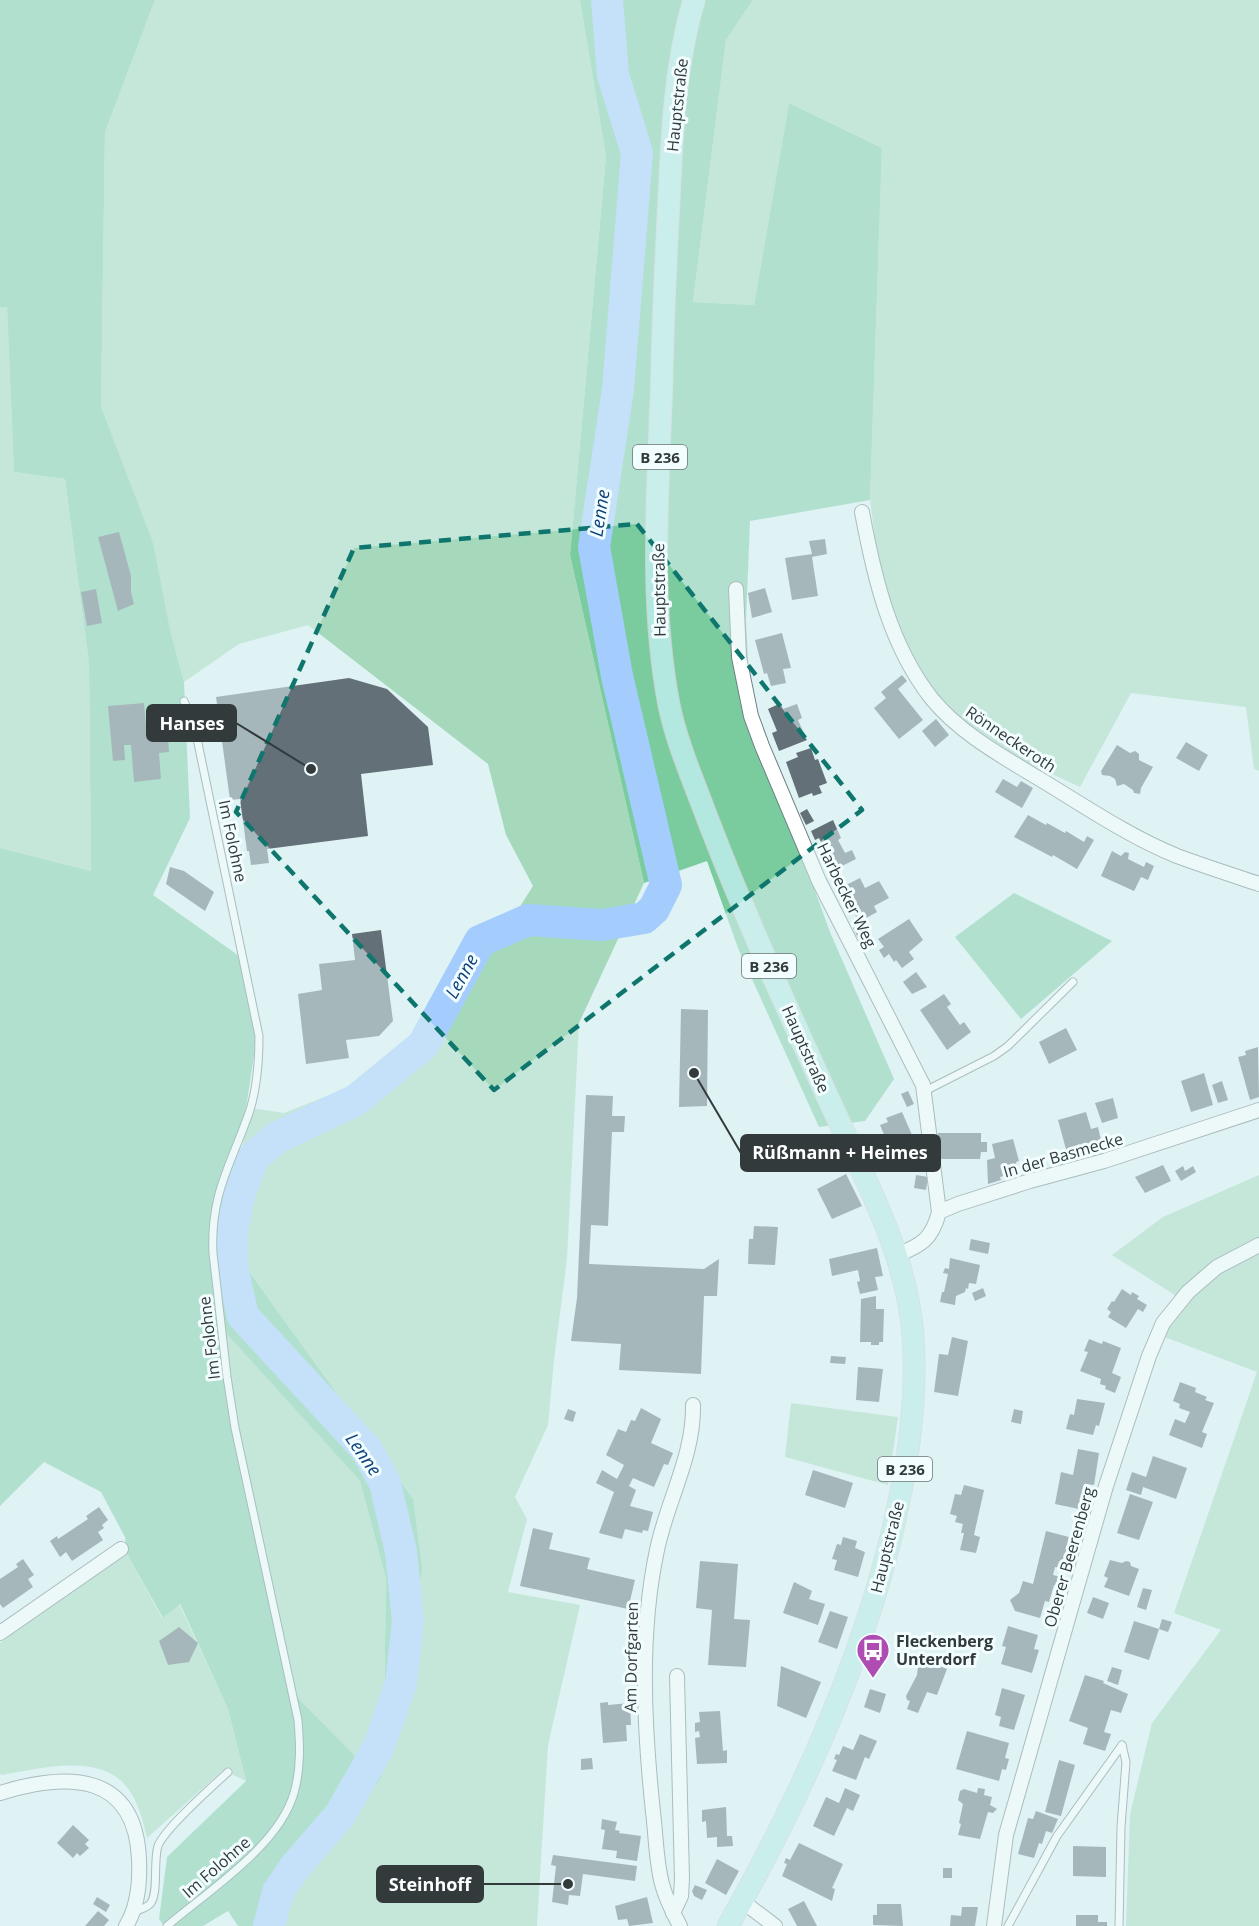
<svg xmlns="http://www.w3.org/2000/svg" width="1259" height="1926" font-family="'Open Sans',sans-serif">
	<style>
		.green { fill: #a6d9bb }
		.forest { fill: #7acc9f }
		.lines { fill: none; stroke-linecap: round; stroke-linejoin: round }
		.river { stroke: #a4cdfe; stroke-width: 32 }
		.building { fill: #637077 }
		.lane-casing { stroke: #6c7d7f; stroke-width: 9 }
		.street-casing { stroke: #6c7d7f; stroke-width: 16 }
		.primary-casing { stroke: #ced0d0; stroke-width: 23 }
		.lane { stroke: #fff; stroke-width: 7 }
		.street { stroke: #fff; stroke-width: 14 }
		.primary { stroke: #b2e8df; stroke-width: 21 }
		.marked { fill: none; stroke: #0f766e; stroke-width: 4.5; stroke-dasharray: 12 8; stroke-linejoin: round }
		.labels { text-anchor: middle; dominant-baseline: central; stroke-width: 6; stroke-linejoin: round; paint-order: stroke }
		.shield { fill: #f2fdff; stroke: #6c7476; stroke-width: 1.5 }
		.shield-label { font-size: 15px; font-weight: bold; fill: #333a3b }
		.street-label { font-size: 16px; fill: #333a3b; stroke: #f2fdff }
		.poi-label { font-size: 16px; font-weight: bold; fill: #333a3b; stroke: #f2fdff; text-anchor: start }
		.water-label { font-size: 18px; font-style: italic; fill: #0e4077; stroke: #f2fdff }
		.leader { fill: none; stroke: #333a3b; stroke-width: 2 }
		.callout-dot { fill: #333a3b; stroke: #f2fdff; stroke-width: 2 }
		.callout { fill: #333a3b; stroke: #333a3b; stroke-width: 2 }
		.callout-label { font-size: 18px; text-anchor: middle; font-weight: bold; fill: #fff }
	</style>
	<rect width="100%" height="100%" fill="#dff2f4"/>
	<g class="green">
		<polygon points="155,0 580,0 606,156 570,555 644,883 579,1023 567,1259 554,1360 548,1425 515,1497 527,1519 508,1592 580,1605 548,1745 537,1926 271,1926 284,1895 379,1781 379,1742 359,1761 291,1691 227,1377 227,1333 360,1481 386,1579 384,1719 413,1499 245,1266 237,1168 251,1108 284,1113 425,1057 533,886 506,835 488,764 308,625 239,644 184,682 170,630 101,407 105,132"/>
		<polygon points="753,0 1259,0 1259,771 1254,769 1246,707 1131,693 1080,787 1011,755 960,720 934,697 903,642 880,577 870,500 882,148 789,103 754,305 693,302 726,40"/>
		<polygon points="0,307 7,307 14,472 65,479 89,663 91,871 0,848"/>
		<polygon points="1259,1175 1259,1926 1126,1926 1130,1814 1152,1723 1221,1630 1174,1613 1257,1372 1162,1336 1178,1297 1112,1255 1163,1217"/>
		<polygon points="791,1403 898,1417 888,1485 785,1457"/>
		<path d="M127 1554 162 1618 179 1604 228 1709 246 1781 223 1770 147 1838C143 1821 138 1800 126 1786 98 1752 38 1769 1 1775L0 1773V1643L30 1620Z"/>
	</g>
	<g class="forest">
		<polygon points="0,0 155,0 105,132 101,407 153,543 170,630 184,682 190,818 153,895 242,958 256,1042 237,1168 245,1266 413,1499 422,1568 398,1719 384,1719 386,1579 360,1481 227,1334 227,1377 291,1691 359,1760 380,1742 392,1746 379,1781 284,1895 271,1926 238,1926 228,1911 203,1926 164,1926 159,1919 167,1857 246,1781 228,1709 180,1604 163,1618 127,1554 125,1537 101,1492 44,1462 0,1506 0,848 91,871 89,663 65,479 14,472 7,307 0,307"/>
		<polygon points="580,0 753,0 726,40 693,302 754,305 789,103 882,148 870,500 750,521 746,621 751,716 830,932 894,1079 865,1121 819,1127 738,948 707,861 644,883 570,555 606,156"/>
		<polygon points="1014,893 1112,941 1021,1019 955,937"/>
	</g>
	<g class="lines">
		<polyline class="river" points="269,1926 278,1892 295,1867 340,1815 379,1746 401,1683 408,1621 401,1552 385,1483 366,1449 243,1316 232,1267 232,1230 240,1192 253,1158 276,1138 356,1100 423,1045 480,941 528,920 602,925 644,918 654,909 666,885 617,676 594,547 618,389 637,153 613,75 607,0"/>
	</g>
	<g class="building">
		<polygon points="119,532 131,576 131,592 134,604 118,611 98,537"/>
		<polygon points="825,539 827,554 812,557 818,596 792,600 785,558 812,554 809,541"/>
		<polygon points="765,588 772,612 752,618 748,593"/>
		<polygon points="96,589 102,623 87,626 81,592"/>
		<polygon points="782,633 791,668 783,669 786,683 771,686 767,673 764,674 755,640"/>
		<polygon points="902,675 907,681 898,689 923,720 899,739 874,708 886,698 881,692"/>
		<polygon points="349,678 387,689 428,727 433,765 361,774 368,836 267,849 269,863 251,865 249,851 247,851 240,799 230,800 216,697"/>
		<polygon points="144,703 147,738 168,736 169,752 159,753 161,779 134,782 131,745 124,745 125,760 113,761 108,706"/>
		<polygon points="781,703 783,709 797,704 802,718 798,720 807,740 779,751 772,733 777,731 768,709"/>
		<polygon points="936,719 949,735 935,747 922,731"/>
		<polygon points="1186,742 1208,755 1199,771 1176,758"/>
		<polygon points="1117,745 1130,753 1135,751 1139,754 1139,760 1153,767 1141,788 1140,794 1134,793 1133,790 1124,784 1117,786 1115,779 1110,776 1102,775 1101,771"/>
		<polygon points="811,748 815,760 818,759 827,783 819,786 822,793 813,796 812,793 799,798 786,762 798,757 796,753"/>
		<polygon points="1003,779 1017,787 1021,781 1033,788 1022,808 995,792"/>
		<polygon points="807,809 814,821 806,825 800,813"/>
		<polygon points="1028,815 1046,825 1047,823 1065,833 1066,831 1084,842 1087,836 1094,840 1077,869 1053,855 1052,857 1014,837"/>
		<polygon points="833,820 841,838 838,840 845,853 852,850 856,859 828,873 816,849 823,846 819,838 815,840 811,831"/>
		<polygon points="1112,851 1121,856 1125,852 1129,853 1128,859 1144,867 1146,862 1154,866 1148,880 1141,877 1134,891 1101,876"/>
		<polygon points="170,867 184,871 214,892 205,911 166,884"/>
		<polygon points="860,878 865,888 879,881 889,898 874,906 877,912 859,922 840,888"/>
		<polygon points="909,919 923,940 909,952 914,959 902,968 896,960 894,962 889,954 884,958 879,950 884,947 878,939"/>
		<polygon points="866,921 870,930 858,938 853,928"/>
		<polygon points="381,930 393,1021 379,1036 346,1040 349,1058 306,1064 298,994 322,990 319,964 355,960 352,934"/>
		<polygon points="866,934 872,946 864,950 859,939"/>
		<polygon points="916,972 927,987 912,994 903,982"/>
		<polygon points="944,994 951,1004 947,1007 960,1025 964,1022 971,1032 947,1050 920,1010"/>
		<polygon points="681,1009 708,1010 707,1106 679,1107"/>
		<polygon points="1066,1028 1077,1050 1049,1064 1039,1042"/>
		<polygon points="1258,1047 1259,1097 1250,1100 1238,1057 1246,1055 1245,1051"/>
		<polygon points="1204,1073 1213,1105 1191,1112 1181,1081"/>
		<polygon points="1222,1081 1228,1100 1218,1103 1212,1085"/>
		<polygon points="908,1091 914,1104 907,1107 901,1094"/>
		<polygon points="586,1095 613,1096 612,1116 625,1116 624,1132 612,1132 608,1226 591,1225 589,1264 704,1269 719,1259 717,1296 704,1296 701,1374 619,1370 621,1344 571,1341 577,1298"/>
		<polygon points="1113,1098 1118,1118 1102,1123 1095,1103"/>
		<polygon points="902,1112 912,1135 888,1144 880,1125 888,1122 886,1118"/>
		<polygon points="1086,1112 1091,1129 1098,1127 1102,1145 1095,1146 1096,1151 1078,1156 1076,1151 1067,1153 1058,1120"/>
		<polygon points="938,1133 981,1133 981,1142 987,1142 987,1152 981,1152 980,1159 938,1159"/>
		<polygon points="1013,1139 1019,1161 1016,1162 1018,1172 1000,1177 1001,1180 988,1184 987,1160 995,1158 992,1144"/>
		<polygon points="1163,1165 1171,1181 1145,1193 1135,1177"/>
		<polygon points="1183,1166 1185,1171 1193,1166 1196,1172 1181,1181 1175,1171"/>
		<polygon points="846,1174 862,1206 832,1219 817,1189"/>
		<polygon points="916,1175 928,1177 926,1190 914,1188"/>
		<polygon points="754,1226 778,1227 775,1265 748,1264 749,1239 753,1239"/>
		<polygon points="971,1239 990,1243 988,1254 969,1250"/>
		<polygon points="877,1248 883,1276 875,1277 878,1290 860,1294 857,1282 860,1281 858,1270 832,1276 829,1259"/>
		<polygon points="950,1258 980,1265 976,1284 969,1283 968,1289 966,1288 965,1292 956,1296 955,1305 940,1302 942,1292 944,1292 948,1274 943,1273 945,1268 949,1269"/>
		<polygon points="983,1288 986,1296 975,1301 972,1293"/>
		<polygon points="1122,1289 1131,1295 1132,1292 1139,1296 1137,1299 1147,1305 1143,1312 1138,1309 1126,1328 1108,1317 1111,1312 1107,1309 1112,1301 1114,1302"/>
		<polygon points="876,1296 876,1309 884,1309 883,1342 879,1342 879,1345 871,1345 871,1342 860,1342 861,1299"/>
		<polygon points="952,1337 968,1341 958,1396 934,1392 939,1354 948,1355"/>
		<polygon points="1089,1339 1102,1344 1103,1341 1121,1348 1112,1373 1121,1377 1115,1393 1105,1389 1106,1386 1100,1384 1101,1379 1080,1371 1088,1352 1084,1351"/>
		<polygon points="831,1356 846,1357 845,1364 830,1363"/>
		<polygon points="858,1367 883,1369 879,1402 856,1400"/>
		<polygon points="1180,1382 1196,1388 1195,1392 1207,1397 1205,1400 1214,1403 1202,1432 1207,1434 1202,1448 1169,1435 1175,1419 1185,1423 1190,1412 1179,1408 1180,1404 1173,1401"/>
		<polygon points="1077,1399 1105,1403 1099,1426 1096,1425 1093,1435 1066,1429 1070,1414 1074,1415"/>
		<polygon points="641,1408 661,1419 651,1443 673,1453 668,1465 664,1464 654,1487 633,1478 629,1486 636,1490 630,1506 653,1512 648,1531 643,1530 642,1533 625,1529 622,1539 599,1533 614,1492 596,1483 602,1470 617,1479 624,1465 606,1455 618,1429 626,1432 631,1420 635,1421"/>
		<polygon points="568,1409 576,1412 573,1422 564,1419"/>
		<polygon points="1014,1409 1023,1411 1021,1424 1011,1422"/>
		<polygon points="1078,1449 1099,1453 1094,1485 1084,1484 1079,1509 1055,1504 1061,1472 1073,1475"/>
		<polygon points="1153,1456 1187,1468 1176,1499 1143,1487 1141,1495 1126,1490 1132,1472 1146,1477"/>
		<polygon points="813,1470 853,1483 845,1508 805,1495"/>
		<polygon points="964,1485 984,1490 974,1535 980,1537 976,1553 960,1550 964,1533 961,1533 963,1524 955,1522 957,1516 950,1514 955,1494 961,1495"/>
		<polygon points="1130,1494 1153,1502 1139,1540 1117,1533"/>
		<polygon points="99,1507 108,1520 102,1525 104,1528 98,1532 103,1540 72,1561 66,1552 60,1557 50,1541 57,1536 58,1539 88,1519 86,1516"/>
		<polygon points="533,1528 553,1533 549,1549 590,1558 587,1569 635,1580 628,1609 520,1586"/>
		<polygon points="1046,1531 1069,1537 1062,1568 1055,1567 1053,1575 1061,1577 1058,1586 1054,1585 1049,1602 1045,1601 1040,1618 1015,1611 1010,1600 1019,1593 1023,1581 1033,1584"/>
		<polygon points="843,1537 857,1541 855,1548 865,1552 858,1577 834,1570 837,1560 832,1559 837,1544 841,1545"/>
		<polygon points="23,1559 34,1575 28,1579 33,1587 3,1608 0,1604 0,1579 18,1567 16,1564"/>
		<polygon points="1110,1560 1122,1563 1126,1561 1130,1562 1131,1566 1139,1569 1129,1596 1104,1587 1108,1578 1104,1576"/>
		<polygon points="700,1561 738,1564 734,1619 750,1620 746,1667 708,1665 712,1610 696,1608"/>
		<polygon points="794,1582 812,1591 809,1599 825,1604 818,1625 783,1613"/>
		<polygon points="1143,1588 1152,1590 1146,1610 1137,1607"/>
		<polygon points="1093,1597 1109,1603 1103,1619 1087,1613"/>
		<polygon points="830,1611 848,1617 837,1649 818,1642"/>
		<polygon points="1162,1619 1172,1622 1168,1632 1159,1629"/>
		<polygon points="1134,1621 1159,1629 1149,1660 1124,1652"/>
		<polygon points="1008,1626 1038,1635 1034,1649 1039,1650 1032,1673 1001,1664 1006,1647 1002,1646"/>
		<polygon points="179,1627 198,1643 189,1662 168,1665 159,1641"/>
		<polygon points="923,1659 947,1669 937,1695 927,1692 918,1713 907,1709 910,1701 907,1700 906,1696 917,1675 918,1666"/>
		<polygon points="781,1666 821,1682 806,1718 777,1706"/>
		<polygon points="1112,1667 1122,1670 1118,1685 1107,1681"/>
		<polygon points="1085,1675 1104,1681 1103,1683 1128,1694 1121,1713 1111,1710 1104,1732 1111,1734 1105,1751 1083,1744 1088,1728 1069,1721"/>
		<polygon points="1002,1688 1025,1695 1014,1730 999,1726 1001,1717 995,1715"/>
		<polygon points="870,1689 886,1694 880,1713 864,1707"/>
		<polygon points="608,1702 608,1705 630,1703 631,1725 626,1725 627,1741 603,1743 600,1703"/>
		<polygon points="720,1711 723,1751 727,1750 727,1763 697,1764 695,1738 700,1737 699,1731 695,1732 695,1723 700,1722 699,1712"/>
		<polygon points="967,1731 1009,1743 1005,1758 1009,1759 1006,1770 1002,1769 999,1781 956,1769"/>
		<polygon points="860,1734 877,1741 869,1759 865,1757 856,1780 832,1771 837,1760 834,1759 836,1754 839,1755 843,1746 853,1750"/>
		<polygon points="592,1758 593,1769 581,1770 581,1759"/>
		<polygon points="1059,1760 1075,1765 1061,1816 1045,1812"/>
		<polygon points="845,1788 860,1795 853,1811 847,1808 834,1836 813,1826 826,1797 839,1803"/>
		<polygon points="978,1788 985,1789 984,1795 992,1797 990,1805 997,1809 993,1813 988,1812 980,1839 958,1835 961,1824 959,1823 963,1804 958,1800 960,1791 964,1789 977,1793"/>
		<polygon points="726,1807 727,1836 732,1836 733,1846 717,1847 717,1837 707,1838 706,1821 702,1822 702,1810"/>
		<polygon points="1036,1811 1058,1819 1052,1833 1046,1831 1042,1844 1039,1843 1034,1858 1018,1854 1028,1818 1033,1819"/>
		<polygon points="602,1819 617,1822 615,1830 620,1831 619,1833 641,1836 637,1861 616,1858 617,1851 602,1849 605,1830 601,1829"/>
		<polygon points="73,1825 89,1840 85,1844 89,1848 80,1856 77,1853 73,1858 57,1843"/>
		<polygon points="799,1843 843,1864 832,1888 835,1889 832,1901 782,1876 787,1864 784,1863 786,1858 790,1860"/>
		<polygon points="1073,1846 1106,1847 1106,1877 1073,1876"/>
		<polygon points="553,1855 637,1866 635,1881 583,1874 580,1896 569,1895 568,1905 552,1902 556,1866 551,1865"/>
		<polygon points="717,1859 739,1871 726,1895 705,1883"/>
		<rect x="943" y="1868" width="9" height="10"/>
		<polygon points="695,1885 707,1890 702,1900 694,1896 692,1891"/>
		<polygon points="97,1897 110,1905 106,1912 93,1904"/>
		<polygon points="647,1897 653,1923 629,1926 627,1919 618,1920 615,1906"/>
		<polygon points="804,1901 817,1926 797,1926 788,1909"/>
		<polygon points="877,1904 901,1904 903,1926 873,1925 873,1915 877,1915"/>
		<polygon points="962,1907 978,1907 975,1926 950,1926 951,1915 961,1916"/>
		<polygon points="98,1911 109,1920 104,1926 85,1926"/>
		<polygon points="1076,1915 1098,1915 1098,1922 1107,1922 1107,1926 1076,1926"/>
	</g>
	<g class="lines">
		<g class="lane-casing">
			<g id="lane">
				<polyline points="925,1091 994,1056 1008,1046 1073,982"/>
				<path d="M133 1912C139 1910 146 1908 150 1904 159 1894 153 1861 158 1846 165 1828 212 1787 228 1772"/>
				<path d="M167 1926C208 1891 279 1846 294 1793 301 1769 300 1744 298 1720L235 1428 227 1377 213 1253C210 1193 232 1163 250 1110 257 1087 259 1060 259 1036L194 724 184 701"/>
				<polyline points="1008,1926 1057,1836 1122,1745"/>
				<polyline points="1119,1926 1121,1827 1126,1762 1122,1745"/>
			</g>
		</g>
		<g class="street-casing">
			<g id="street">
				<path d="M862 512C874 577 890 646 932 699 960 733 1000 755 1038 778 1083 805 1128 836 1177 856 1204 866 1232 875 1259 884"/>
				<path d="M736 589 739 657 751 716 762 746 819 881 923 1085 939 1212C932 1239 922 1245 897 1255"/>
				<polyline points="939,1212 958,1204 1030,1181 1104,1161 1259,1110"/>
				<polyline points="0,1633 121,1549"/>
				<path d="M0 1793C67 1772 135 1772 139 1859 140 1881 138 1907 126 1926"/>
				<polyline points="742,1901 775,1926"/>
				<polyline points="673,1913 681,1896 682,1879 677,1676"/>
				<path d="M680 1926C673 1913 666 1899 662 1884 656 1861 656 1836 653 1812 644 1727 639 1634 657 1550 667 1501 694 1456 693 1405"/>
				<polyline points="994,1926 1006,1835 1106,1486 1149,1356 1163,1323 1188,1292 1217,1267 1259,1245"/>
			</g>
		</g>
		<g class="primary-casing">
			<path id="primary" d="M694 0C675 65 672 133 669 200 666 257 663 315 662 372 659 482 648 596 669 705 677 744 694 782 708 820 719 848 730 877 742 904 773 979 807 1052 841 1126 872 1193 907 1260 913 1335 918 1407 906 1476 889 1545 855 1679 796 1806 728 1926"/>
		</g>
		<use href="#lane" class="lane"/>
		<use href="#street" class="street"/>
		<use href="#primary" class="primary"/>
	</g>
	<path d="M0 0H1259V1926H0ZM637 524 862 810 494 1090 236 812 354 548Z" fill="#dff2f4" fill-opacity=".55" fill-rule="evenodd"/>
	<path class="marked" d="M637 524 862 810 494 1090 236 812 354 548Z"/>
	<defs>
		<g id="bus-pin" transform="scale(1.725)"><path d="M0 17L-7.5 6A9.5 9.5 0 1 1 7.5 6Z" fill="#ae4cb4" stroke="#f2fdff"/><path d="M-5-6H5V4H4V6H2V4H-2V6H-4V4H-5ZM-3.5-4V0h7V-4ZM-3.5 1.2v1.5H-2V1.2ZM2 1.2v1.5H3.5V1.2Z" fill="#fff"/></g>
	</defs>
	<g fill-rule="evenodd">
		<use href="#bus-pin" x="873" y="1650"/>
	</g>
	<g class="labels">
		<g class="shield">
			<rect x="633" y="445" width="54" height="24" rx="4.5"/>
			<rect x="742" y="954" width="54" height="24" rx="4.5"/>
			<rect x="878" y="1457" width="54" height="24" rx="4.5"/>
		</g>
		<g class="shield-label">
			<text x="660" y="457">B 236</text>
			<text x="769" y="966">B 236</text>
			<text x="905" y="1469">B 236</text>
		</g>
		<g class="street-label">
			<text transform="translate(677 105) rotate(-84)">Hauptstraße</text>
			<text transform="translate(659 590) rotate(-91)">Hauptstraße</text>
			<text transform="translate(1011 739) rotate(34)">Rönneckeroth</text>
			<text transform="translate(233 841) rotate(78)">Im Folohne</text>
			<text transform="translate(847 895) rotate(64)">Harbecker Weg</text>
			<text transform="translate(806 1049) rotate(66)">Hauptstraße</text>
			<text transform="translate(1063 1155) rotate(-16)">In der Basmecke</text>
			<text transform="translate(209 1338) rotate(-97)">Im Folohne</text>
			<text transform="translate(887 1547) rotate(-76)">Hauptstraße</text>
			<text transform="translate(1069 1557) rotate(-74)">Oberer Beerenberg</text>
			<text transform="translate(631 1657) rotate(-89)">Am Dorfgarten</text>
			<text transform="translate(216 1867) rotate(-41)">Im Folohne</text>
		</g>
		<g class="poi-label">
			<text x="896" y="1641">Fleckenberg<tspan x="896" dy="18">Unterdorf</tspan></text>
		</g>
		<g class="water-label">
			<text transform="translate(599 513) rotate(-81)">Lenne</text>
			<text transform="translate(461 976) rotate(-61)">Lenne</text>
			<text transform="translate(364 1454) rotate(55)">Lenne</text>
		</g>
	</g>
	<path class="leader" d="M311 769L236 723M694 1073L741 1153M568 1884L483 1884"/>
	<g class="callout-dot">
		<circle cx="311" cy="769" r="6"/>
		<circle cx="694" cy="1073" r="6"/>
		<circle cx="568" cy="1884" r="6"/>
	</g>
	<g class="callout">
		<rect x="147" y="705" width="89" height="36" rx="6"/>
		<rect x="741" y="1135" width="199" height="36" rx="6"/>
		<rect x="377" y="1866" width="106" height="36" rx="6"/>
	</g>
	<g class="callout-label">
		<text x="192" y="730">Hanses</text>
		<text x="840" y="1159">Rüßmann + Heimes</text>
		<text x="430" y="1891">Steinhoff</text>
	</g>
</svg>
